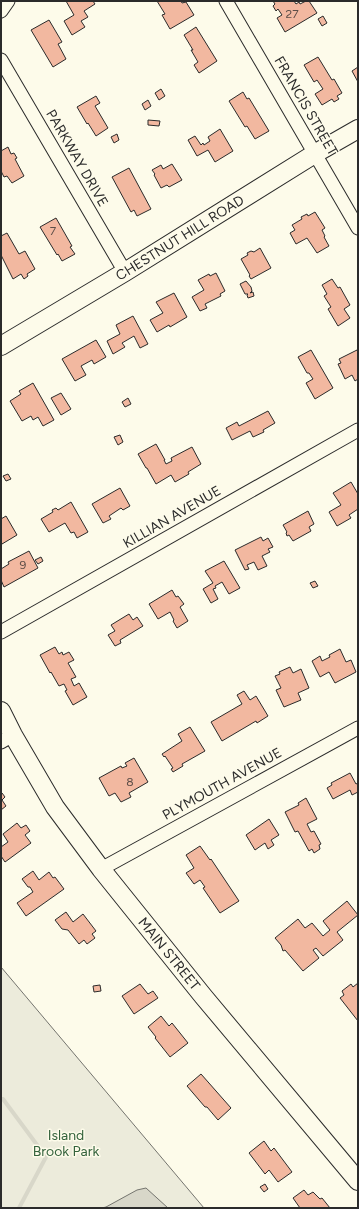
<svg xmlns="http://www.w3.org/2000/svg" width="359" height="1209" font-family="Figtree,sans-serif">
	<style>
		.green { fill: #ecebdb; stroke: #74746e }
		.water { fill: #d8d7c9; stroke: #74746e }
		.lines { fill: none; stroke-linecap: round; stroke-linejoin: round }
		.stream { stroke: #d8d7c9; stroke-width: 4 }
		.building { fill: #f2b8a0; stroke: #2b2b2b }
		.street-casing { stroke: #2b2b2b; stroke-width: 15 }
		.secondary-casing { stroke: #2b2b2b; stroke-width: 20 }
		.street { stroke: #fdfbea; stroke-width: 13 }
		.secondary { stroke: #fdfbea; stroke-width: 18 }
		.labels { text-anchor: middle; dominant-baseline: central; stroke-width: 3; stroke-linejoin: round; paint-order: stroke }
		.number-label { font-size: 12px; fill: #5d4e48 }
		.street-label { font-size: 14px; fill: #2b2b2b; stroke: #fdfbea }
		.park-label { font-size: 14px; fill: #34623c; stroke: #fdfbea }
	</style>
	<rect width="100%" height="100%" fill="#fdfbea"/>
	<polygon class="green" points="1,967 204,1208 1,1208"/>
	<polygon class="water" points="146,1188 168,1208 102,1208 106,1207 137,1190"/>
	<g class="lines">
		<polyline class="stream" points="1,1099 3,1099 46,1157 19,1208"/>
	</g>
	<g class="building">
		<polygon points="66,1 93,1 95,4 84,11 88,17 81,21 85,27 72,35 64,21 74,15"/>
		<polygon points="157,1 181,1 182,3 186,2 194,15 170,29 162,15 165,14"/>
		<polygon points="273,1 294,1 296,4 299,2 300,4 306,1 309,1 317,13 285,32 277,18 282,15 278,9 276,11 273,6 275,4"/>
		<polygon points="323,16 327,23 322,26 318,19"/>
		<polygon points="49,20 62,42 58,44 66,59 53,67 31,30"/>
		<polygon points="196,27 217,61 199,73 194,65 198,62 191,50 193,50 184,35"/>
		<polygon points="318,57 332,80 334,79 342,93 337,96 339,99 334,102 332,99 322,105 315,94 323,89 317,80 314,82 304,65"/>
		<polygon points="358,67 358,82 352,71"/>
		<polygon points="161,89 165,96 159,100 155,93"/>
		<polygon points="243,92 247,99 249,98 269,131 255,139 247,126 245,127 229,101"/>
		<polygon points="96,96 100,103 95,106 108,128 96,136 88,123 87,124 77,107"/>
		<polygon points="148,100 151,106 145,110 142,104"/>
		<polygon points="148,120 160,121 159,126 148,125"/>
		<polygon points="220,129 233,151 215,162 208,150 197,156 188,140 195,136 201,145 203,143 204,145 210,141 208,137"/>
		<polygon points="117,134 119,140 114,143 111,137"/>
		<polygon points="8,147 11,154 14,153 17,158 15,159 24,176 12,183 7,176 4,177 1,171 1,151"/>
		<polygon points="172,164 182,180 169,187 167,185 161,188 154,175 155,174 152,170 161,165 163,169"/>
		<polygon points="129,168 151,209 137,216 134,210 131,212 112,177"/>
		<polygon points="315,212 325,228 322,230 325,236 324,237 329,246 317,253 307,238 296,244 290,233 295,230 292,225 302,219 301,217 307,214 308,216"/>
		<polygon points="56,218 72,246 70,247 75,254 62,261 58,254 57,255 40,227"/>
		<polygon points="7,233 19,254 25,251 35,269 27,274 28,276 24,279 21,274 13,279 1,255 1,236"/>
		<polygon points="260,248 271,268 251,279 249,276 250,275 241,259 248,255 247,253 251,251 254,252"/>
		<polygon points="216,273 225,291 220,294 221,296 205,304 207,308 200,311 192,297 204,290 198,280 209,274 210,276"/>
		<polygon points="332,279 338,288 340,287 350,305 344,309 350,318 338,326 328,309 331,307 324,296 327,294 322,285"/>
		<polygon points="246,281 251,287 252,291 250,293 253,292 254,296 248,298 247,295 248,294 245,294 240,284"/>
		<polygon points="174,293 187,317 170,327 169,325 157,332 150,320 163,313 156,302"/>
		<polygon points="133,316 148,344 140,348 134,336 122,343 125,347 113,354 107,341 120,334 116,325"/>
		<polygon points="96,340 106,357 94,364 92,360 81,366 86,375 75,381 62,359"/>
		<polygon points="311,350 333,388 315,399 306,383 313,379 309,373 307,373 298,357"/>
		<polygon points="357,350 358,353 358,379 355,381 352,375 345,379 338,364 341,363 339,359"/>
		<polygon points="33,383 54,420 43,426 38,417 33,420 31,416 22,421 10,401 21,394 19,391"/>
		<polygon points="61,393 71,409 61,415 51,398"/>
		<polygon points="128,398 131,404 125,407 122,402"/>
		<polygon points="268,411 275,423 263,430 264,432 253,437 250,431 232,440 226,428 237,422 239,426"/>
		<polygon points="120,435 123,442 118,445 114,437"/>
		<polygon points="156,444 165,460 164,460 166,464 172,461 171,458 192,447 201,464 188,472 189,474 175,482 171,475 156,484 147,468 146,468 138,454"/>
		<polygon points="8,474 11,479 6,481 3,476"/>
		<polygon points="351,482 358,494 358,509 349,515 351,518 337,526 329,512 341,505 333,493"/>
		<polygon points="120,488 130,506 123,510 121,508 109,516 111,519 103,523 92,504"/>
		<polygon points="71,502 88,532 77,538 74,532 71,533 65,523 49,532 41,519 53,512 52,510 56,508 58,510"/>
		<polygon points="308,511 314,524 309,527 311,531 293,541 289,535 287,536 286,533 287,532 283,525"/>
		<polygon points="6,516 17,535 2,544 1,542 1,519"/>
		<polygon points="261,537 263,541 268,538 273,547 268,549 270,552 262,556 267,566 258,570 254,562 247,565 249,569 245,570 235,550"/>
		<polygon points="29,551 38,568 4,587 1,580 1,569 9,564 8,562"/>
		<polygon points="41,557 43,561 38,564 35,560"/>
		<polygon points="224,561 240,588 229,594 222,582 215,586 216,588 213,589 218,599 211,603 203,589 213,583 205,571"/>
		<polygon points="315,581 318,586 313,588 310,583"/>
		<polygon points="172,590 176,597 178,596 184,604 180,607 188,621 177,628 173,621 174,620 170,612 158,619 149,604"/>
		<polygon points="129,614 133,620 137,617 143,626 120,640 121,643 115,646 108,635 115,631 111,625"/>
		<polygon points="55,647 59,654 62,652 63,655 69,652 74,660 68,663 76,677 71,679 74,686 79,683 87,697 73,705 65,691 67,690 64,684 59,686 51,672 50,673 40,655"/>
		<polygon points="340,649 346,662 351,660 356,672 335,683 329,672 320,677 312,661 320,656 322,661 330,657 329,655"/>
		<polygon points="290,667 293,673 301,669 309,688 298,693 301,700 284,707 276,690 281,688 275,676 280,674 279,672"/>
		<polygon points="244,691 250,700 256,696 268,716 257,723 256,721 222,741 211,722 242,704 237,695"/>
		<polygon points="190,727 205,751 182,764 183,766 173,772 171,769 173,768 165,756 164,757 162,754 182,741 178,734"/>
		<polygon points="134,758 148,782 129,793 131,797 121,802 115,793 109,796 99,778 121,766 122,768 127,766 125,763"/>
		<polygon points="350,773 356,784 358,783 358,792 352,795 350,790 333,799 327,788 332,785 331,783"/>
		<polygon points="1,793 2,793 5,797 2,800 6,806 1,810"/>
		<polygon points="306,798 317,819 307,824 311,832 314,831 321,844 319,845 320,849 314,853 312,849 309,851 298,831 295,832 285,812 299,805 298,803"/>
		<polygon points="269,819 279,835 271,840 274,845 268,849 265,843 255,850 246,835"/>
		<polygon points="17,823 21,828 26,825 30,831 25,835 31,843 5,862 1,856 1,847 8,842 3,834"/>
		<polygon points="200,846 210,860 211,859 239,901 220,913 203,888 205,887 200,880 194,884 186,873 194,868 186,855"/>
		<polygon points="33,871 39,880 49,872 53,878 55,877 64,889 26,916 17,903 33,892 30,887 28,887 22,879"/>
		<polygon points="347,901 358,915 337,932 343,940 323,956 316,948 313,950 319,958 303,971 285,950 283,951 281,945 275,938 298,919 305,928 312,923 323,936 330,930 323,921"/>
		<polygon points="66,912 73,922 83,914 96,931 92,934 95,938 87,944 84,940 79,944 68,930 62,929 55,920"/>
		<polygon points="358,983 358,1021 340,998 344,995 342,991 351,984 353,987"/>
		<polygon points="140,984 148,994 153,991 158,998 134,1014 122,996"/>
		<polygon points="100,985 101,991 94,992 93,986"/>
		<polygon points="161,1016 169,1026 172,1023 188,1043 170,1057 155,1038 156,1037 148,1027"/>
		<polygon points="201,1074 231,1108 218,1120 207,1107 205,1107 187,1086"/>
		<polygon points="264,1141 271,1151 274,1148 292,1172 278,1182 269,1170 265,1174 249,1153"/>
		<polygon points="265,1184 268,1189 264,1192 260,1187"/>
		<polygon points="304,1190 308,1195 313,1192 320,1199 322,1198 330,1208 300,1208 293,1198"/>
	</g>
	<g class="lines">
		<g class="street-casing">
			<g id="street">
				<polyline points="226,1 358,228"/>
				<polyline points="1,11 8,1"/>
				<polyline points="1,60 125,272"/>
				<polyline points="1,632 358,430"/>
				<polyline points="1,742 13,735"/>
				<polyline points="101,869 358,728"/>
			</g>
		</g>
		<g class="secondary-casing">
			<g id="secondary">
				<polyline points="1,346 125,272 316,153 358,129"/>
				<polyline points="1,711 13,735 55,807 101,869 203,996 358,1181"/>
			</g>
		</g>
		<use href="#street" class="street"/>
		<use href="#secondary" class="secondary"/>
	</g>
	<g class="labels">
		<g class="number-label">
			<text x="292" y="14">27</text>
			<text x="53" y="231">7</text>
			<text x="23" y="565">9</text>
			<text x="130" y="782">8</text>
		</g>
		<g class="street-label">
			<text transform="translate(306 106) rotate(60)">FRANCIS STREET</text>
			<text transform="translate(77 158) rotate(60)">PARKWAY DRIVE</text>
			<text transform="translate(180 238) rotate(-32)">CHESTNUT HILL ROAD</text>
			<text transform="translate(172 517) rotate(-30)">KILLIAN AVENUE</text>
			<text transform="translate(222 784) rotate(-29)">PLYMOUTH AVENUE</text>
			<text transform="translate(169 954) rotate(51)">MAIN STREET</text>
		</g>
		<g class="park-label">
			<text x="66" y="1135">Island<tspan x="66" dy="16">Brook Park</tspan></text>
		</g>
	</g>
	<rect width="359" height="1209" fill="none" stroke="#2b2b2b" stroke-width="4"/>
</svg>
